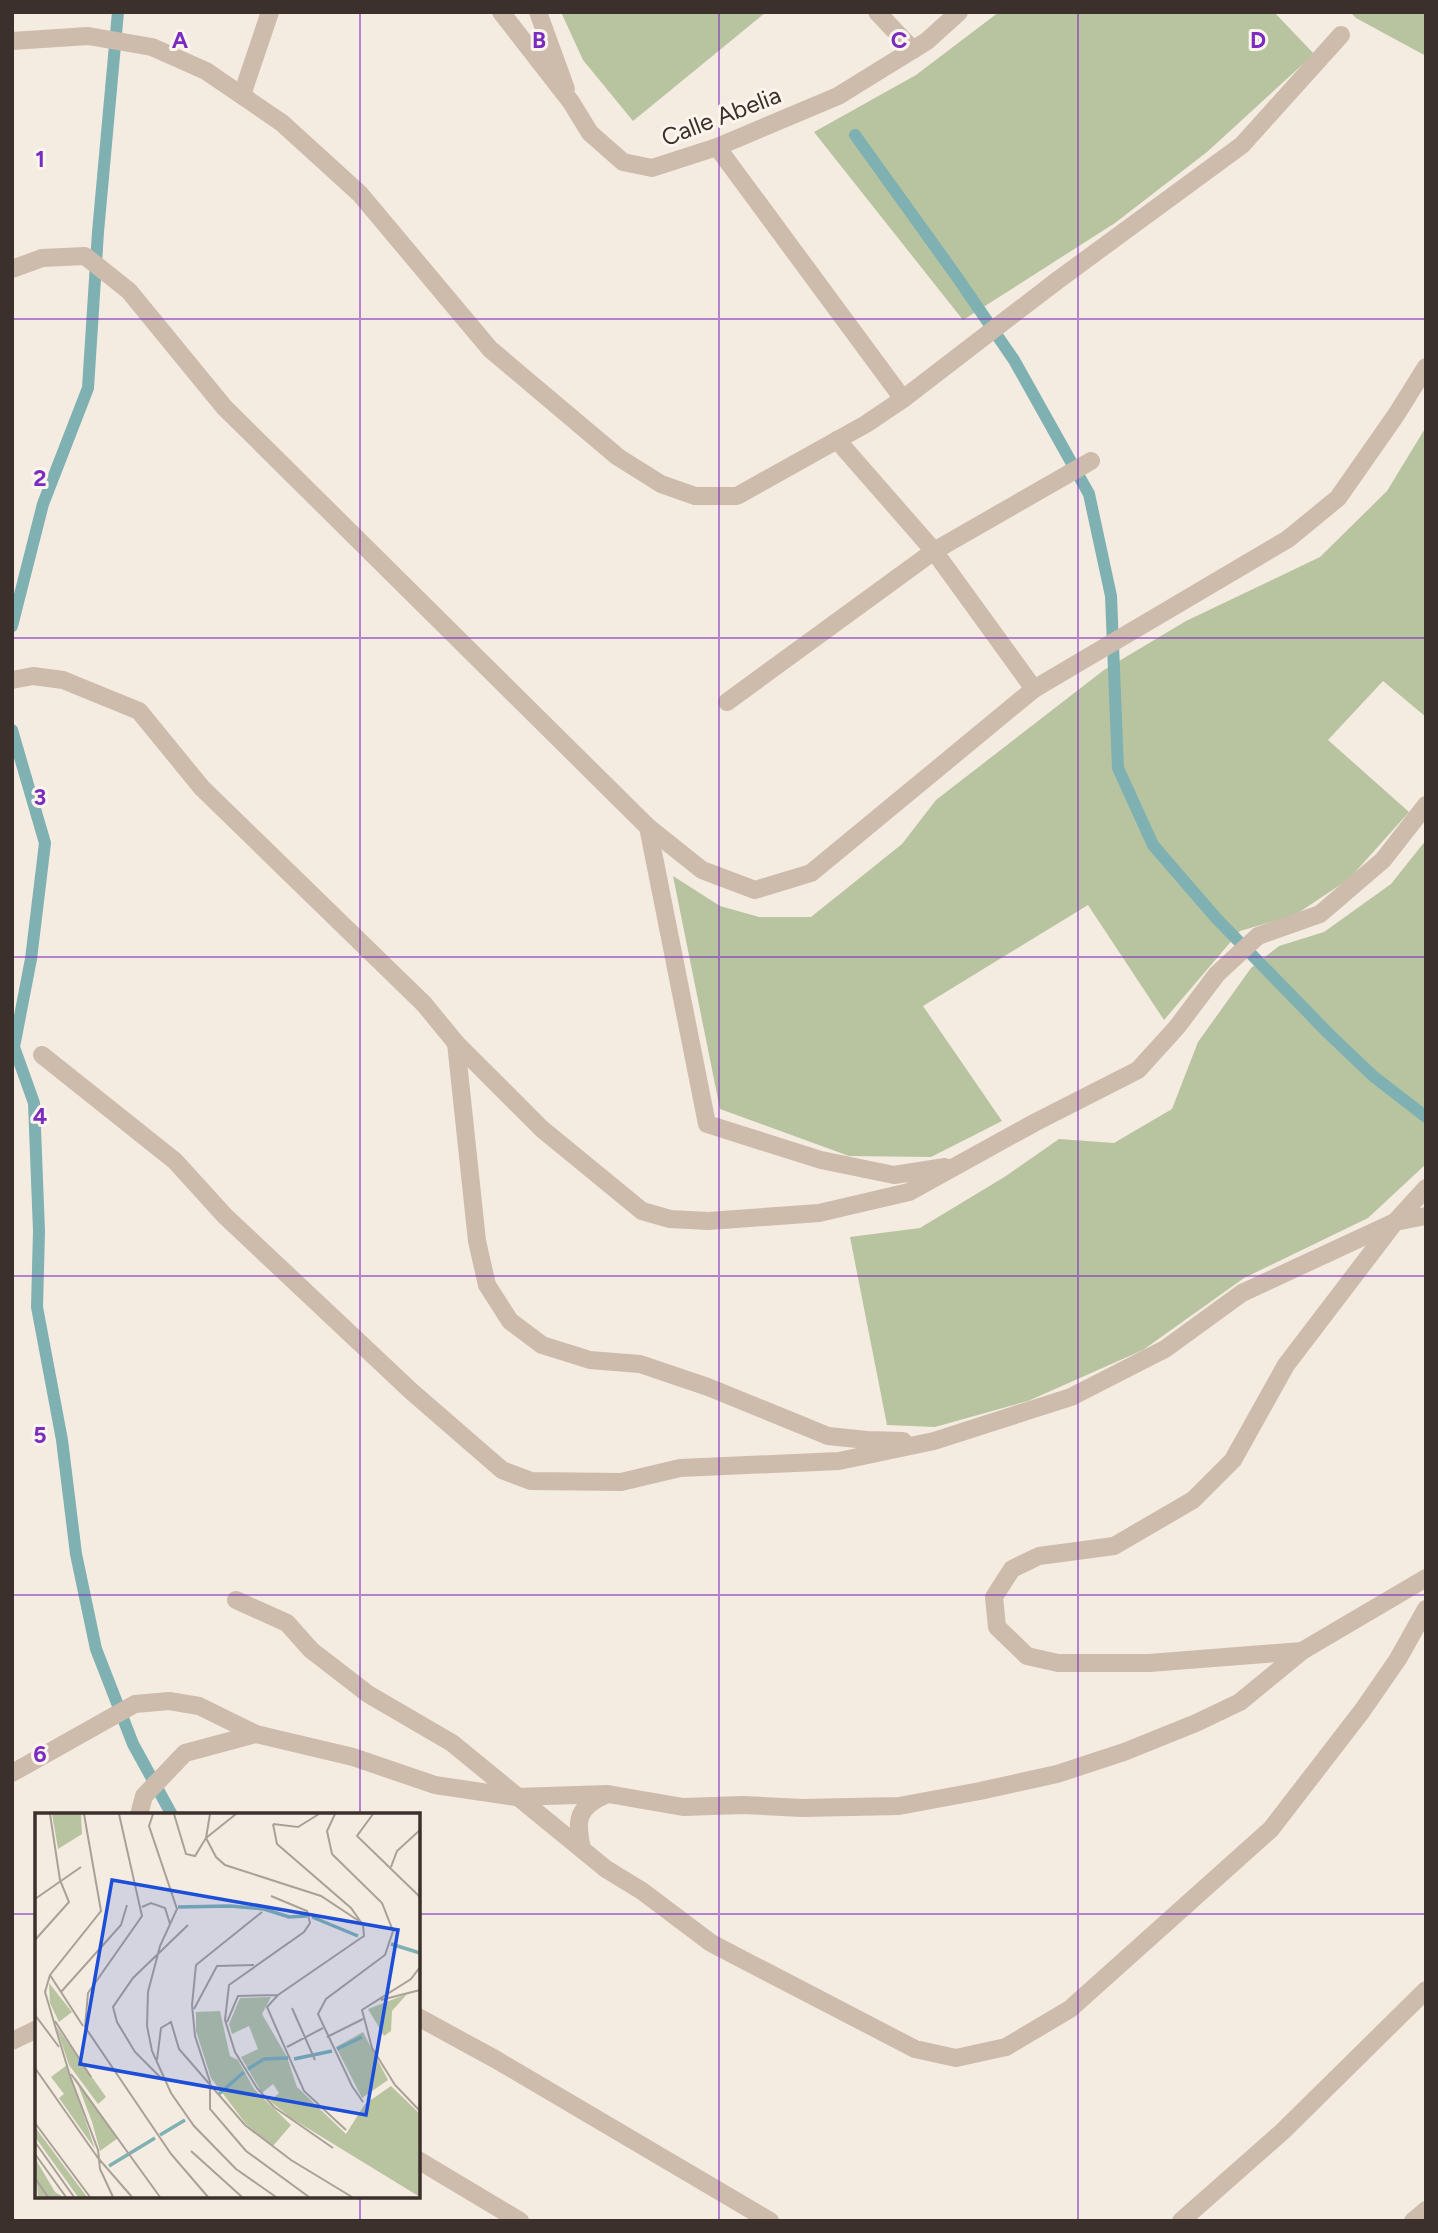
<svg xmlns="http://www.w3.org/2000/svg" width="1438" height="2233" font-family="Figtree,sans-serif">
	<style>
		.green { fill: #b8c4a0 }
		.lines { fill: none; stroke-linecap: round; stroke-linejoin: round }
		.stream { stroke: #7fb0b2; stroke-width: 12 }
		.minor { stroke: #cdbbac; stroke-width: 18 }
		.grid { fill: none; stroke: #7b2cbf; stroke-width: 2; stroke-opacity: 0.55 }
		.labels { text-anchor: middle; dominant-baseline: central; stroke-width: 6; stroke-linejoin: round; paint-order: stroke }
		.street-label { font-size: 24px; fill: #3b302b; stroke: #fbf5ee }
		.inset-river { fill: none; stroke: #7fb0b2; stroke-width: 3.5 }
		.inset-road { fill: none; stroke: #aaa098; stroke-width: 2 }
		.view { fill: #1d4ed8; fill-opacity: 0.15; stroke: #1d4ed8; stroke-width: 3.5 }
		.inset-edge { fill: none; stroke: #3b302b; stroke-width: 3.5 }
		.grid-label { font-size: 23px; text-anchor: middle; font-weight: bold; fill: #7b2cbf; stroke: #fbf5ee; stroke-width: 6; stroke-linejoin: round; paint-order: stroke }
	</style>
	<rect width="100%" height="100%" fill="#f4ebe1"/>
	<g class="green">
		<polygon points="561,12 766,12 633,121 583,60"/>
		<polygon points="999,12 1274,12 1314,54 1207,152 1115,223 963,320 814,132 916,75"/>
		<polygon points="1350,12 1426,12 1426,56 1356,18"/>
		<polygon points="1426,427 1426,717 1383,681 1328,740 1409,812 1349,879 1295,915 1240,931 1164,1020 1088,905 923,1006 1002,1121 931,1157 849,1156 720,1109 673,876 720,906 759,917 811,917 902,844 936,800 1104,670 1186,621 1320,557 1387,491"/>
		<polygon points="1426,840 1426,1164 1368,1218 1244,1278 1143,1350 1028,1401 935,1427 887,1425 850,1237 920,1228 1006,1176 1059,1139 1114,1143 1172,1109 1198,1042 1251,968 1279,946 1324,932 1391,884"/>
	</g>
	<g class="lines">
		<g class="stream">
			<polyline points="855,135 957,277 1014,360 1089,494 1111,596 1118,768 1153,845 1216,918 1328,1033 1373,1076 1426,1117"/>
			<polyline points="12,626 43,504 88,388 98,232 118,12"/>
			<polyline points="12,730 45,843 31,959 14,1047 34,1103 39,1231 37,1307 62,1440 76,1554 96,1649 133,1744 172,1815"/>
		</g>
		<g class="minor">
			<polyline points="501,12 571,102 590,133 623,162 652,168 717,147 838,96 927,41 959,12"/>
			<polyline points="538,12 566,89"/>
			<polyline points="877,12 913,50"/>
			<polyline points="12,41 88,36 152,47 206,71 282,123 360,194 490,349 618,457 661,484 695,496 737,496 866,424 903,399 1058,280 1242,145 1341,35"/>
			<polyline points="242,95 270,12"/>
			<polyline points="717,147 903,399"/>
			<polyline points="12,269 42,258 85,256 129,291 224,407 648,827 702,870 755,890 811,873 1034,689 1288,539 1338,498 1396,415 1426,367"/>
			<polyline points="837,440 934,551 1034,689"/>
			<polyline points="12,680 33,676 63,680 139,711 202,788 424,1004 456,1043 542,1129 642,1211 670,1219 708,1221 819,1213 909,1192 1034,1123 1138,1070 1177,1027 1217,974 1258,936 1320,914 1383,860 1426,805"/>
			<polyline points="727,702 934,551 1091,461"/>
			<polyline points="648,827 707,1124 821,1160 894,1175 945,1167"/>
			<polyline points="456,1043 477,1241 487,1285 510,1321 542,1345 590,1360 640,1364 708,1387 828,1436 867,1440 903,1441"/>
			<polyline points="42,1055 175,1161 225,1216 411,1391 502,1470 531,1481 621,1482 680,1468 839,1461 934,1441 1071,1397 1165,1349 1242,1293 1395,1222 1426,1216"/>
			<polyline points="236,1600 287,1623 311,1650 368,1694 452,1743 606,1869 642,1891 711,1943 915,2049 956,2058 1006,2047 1070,2009 1271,1829 1362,1711 1398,1659 1426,1609"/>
			<polyline points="1302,1651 1149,1663 1058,1663 1027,1656 997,1627 994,1597 1012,1569 1039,1556 1114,1546 1193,1500 1233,1460 1286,1365 1395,1222 1426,1188"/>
			<polyline points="12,1773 135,1704 169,1701 199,1706 256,1734 353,1757 435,1785 516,1797 608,1794 683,1807 743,1805 802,1808 899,1806 980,1791 1057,1774 1124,1752 1196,1723 1240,1702 1302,1651 1426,1578"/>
			<polyline points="139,1815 144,1796 185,1753 256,1734"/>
			<path d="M582 1849C576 1821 576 1808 605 1795"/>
			<polyline points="418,2017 495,2059 770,2221"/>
			<polyline points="12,2041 37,2029"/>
			<polyline points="418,2160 520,2221"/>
			<polyline points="1181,2221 1282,2132 1426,1990"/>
			<polyline points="1413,2221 1426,2210"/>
		</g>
	</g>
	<path class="grid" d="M360 12V1815M719 12V2221M1078 12V2221M12 319H1426M12 638H1426M12 957H1426M12 1276H1426M12 1595H1426M12 1914H37M418 1914H1426M360 2196V2221"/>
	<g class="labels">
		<g class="street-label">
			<text transform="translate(721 116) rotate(-21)">Calle Abelia</text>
		</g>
	</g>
	<g transform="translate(35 1813)">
		<rect width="385" height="385" fill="#f4ebe1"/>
		<path d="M17 1H46L47 21 23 36ZM14 170 37 199 24 209 15 190ZM372 181 357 198 356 218 349 223 333 196ZM236 184 227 201 252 244 262 274 311 321 330 291 356 273 385 301V384L256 305 235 288 244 280 238 271 227 280 206 244 223 236 214 213 197 221 194 211 205 185ZM185 198 195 243 203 247 219 276 256 312 238 333 211 311 176 265 161 218V199ZM21 213 71 284 63 291 34 252ZM328 219 353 267 327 285 301 234ZM32 252 60 336 24 285 29 281 16 264ZM40 264 83 325 65 338 57 309ZM0 314 52 384H43L0 324ZM0 345 20 379 28 384H3Z" fill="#b8c4a0"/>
		<path class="inset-river" d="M143 94 195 93 229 96 254 104 272 103M277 104 323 123M356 131 385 140M302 236 327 224M259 246 297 238M213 256 229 246 253 245M184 281 209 259M125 322 150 307M74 353 120 325"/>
		<path class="inset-road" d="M49 1 66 98 15 162 10 179 35 263 63 337 65 356 78 384M84 1 107 103 53 180 50 214 136 341 173 384M118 1 114 13 142 96 125 133 113 179 112 213 117 238 136 280 159 313 201 356 241 384M139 1 151 41 160 43 171 25 175 1M201 1 171 25 181 44 190 52 286 83 324 108M300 1 292 18 297 41 347 90 358 118 350 142 291 186 283 201 317 273 328 289M338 1 322 23 385 84M238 11 242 31 316 95 328 112 329 123 323 127 243 182 232 194 269 278 311 317M238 11 263 14 284 1M356 54 362 38 385 17M236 83 272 98 275 110 269 119 194 172 190 207 200 239 222 275 239 294 298 335M0 86 46 54M107 94 116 90 130 95 135 111M227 99 161 152 157 192 160 223 175 269V296L211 338 274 384M0 127 34 89 25 67 15 1M385 154 376 166 327 197 337 235 360 272 385 298M15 162 48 213M26 179 86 112 92 92M346 187 385 177M257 195 280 247M159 196 182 153 219 152M0 202 24 234M20 208 56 264M192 209 203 183 243 182M292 224 328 206M252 234 288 215M122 247 126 215 136 209 144 236 210 312 256 347 317 384M0 255 63 345 97 384M36 261 125 384M128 267 100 239 82 209 78 194 98 165 153 112M0 310 55 384M0 329 39 384M156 338 207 384M0 341 31 384M0 365 13 384"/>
		<path class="view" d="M77 67 363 117 331 302 45 251Z"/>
		<rect width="385" height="385" class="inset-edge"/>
	</g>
	<g class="grid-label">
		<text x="180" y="48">A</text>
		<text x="539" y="48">B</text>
		<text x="899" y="48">C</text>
		<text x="1258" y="48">D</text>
		<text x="40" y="167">1</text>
		<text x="40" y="486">2</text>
		<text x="40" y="805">3</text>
		<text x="40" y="1124">4</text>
		<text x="40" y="1443">5</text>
		<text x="40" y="1762">6</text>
	</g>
	<rect width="1438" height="2233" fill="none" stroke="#3b302b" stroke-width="28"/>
</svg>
